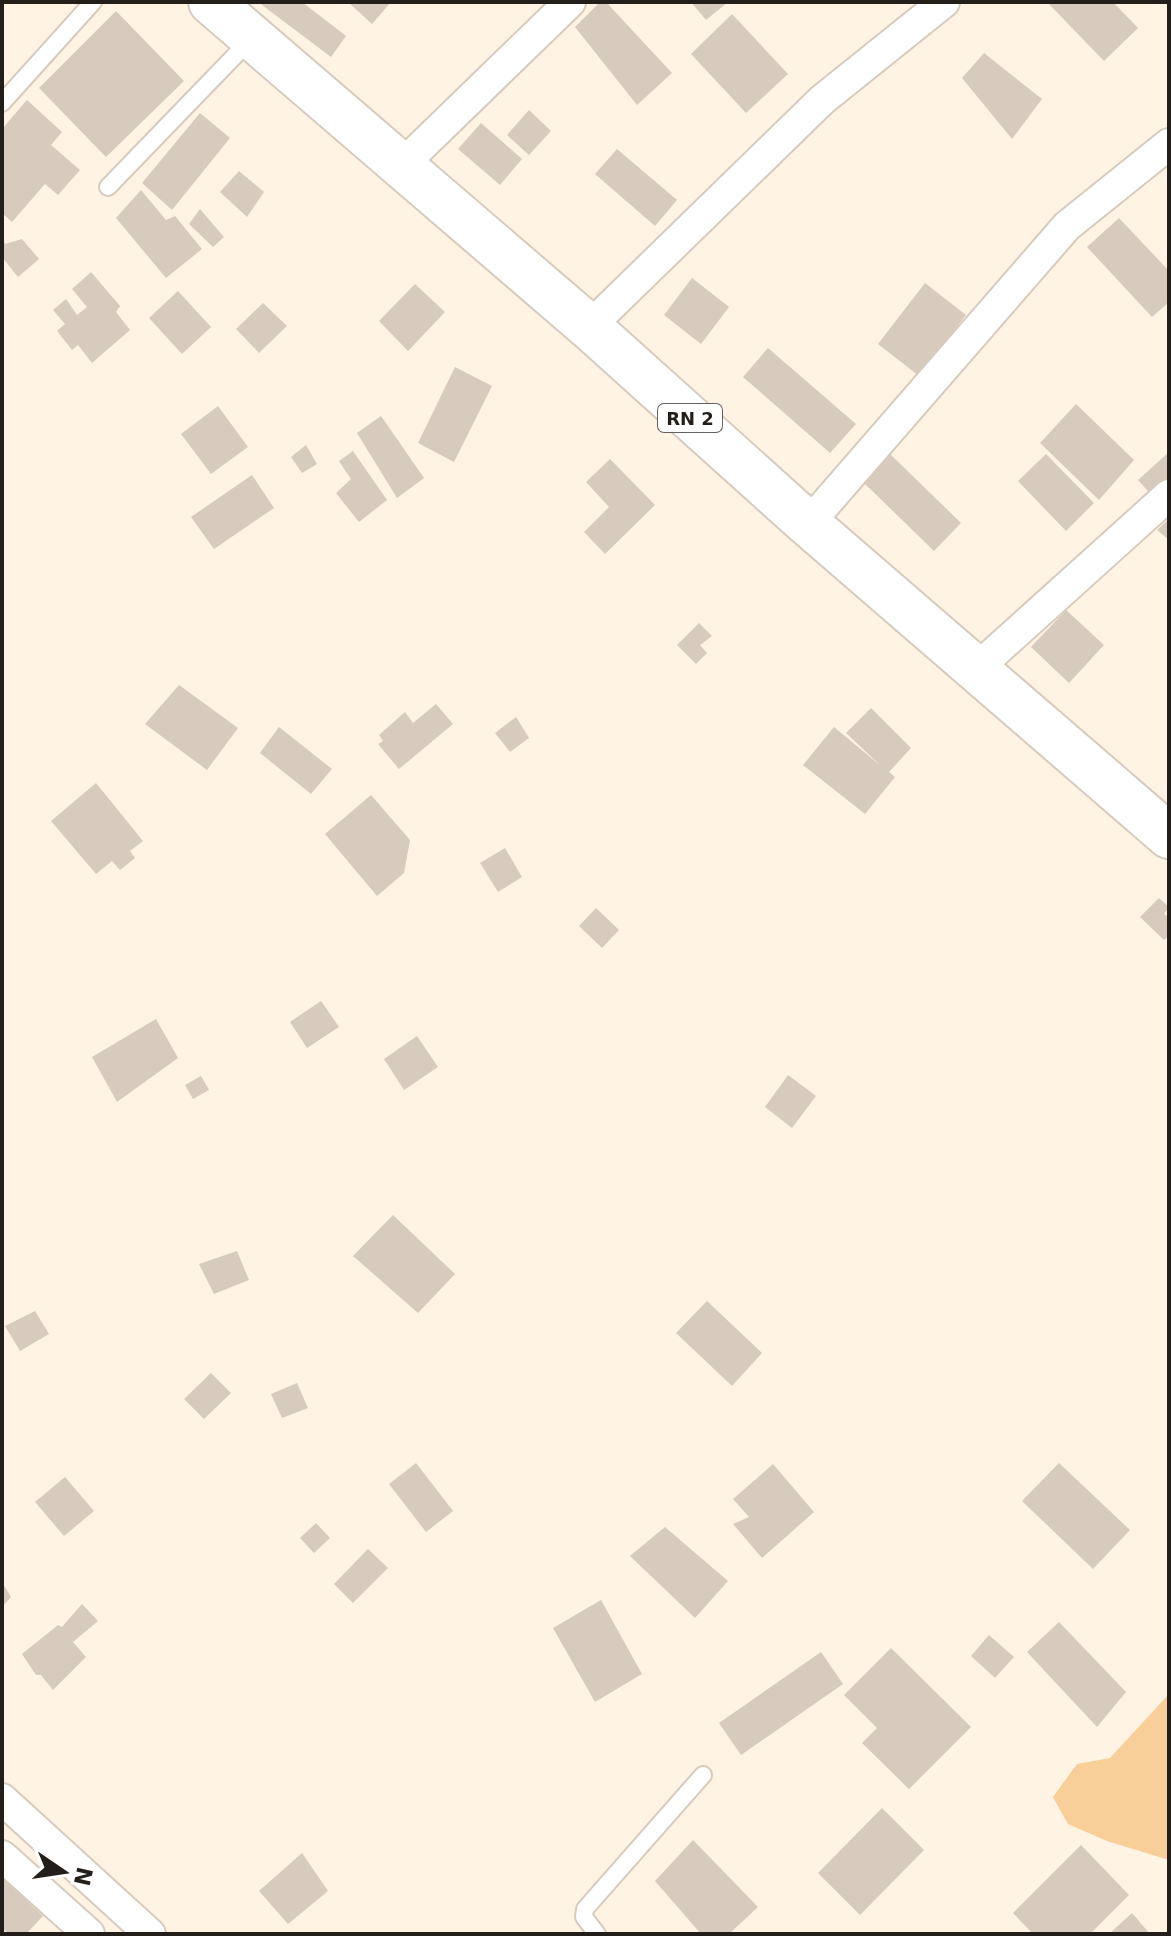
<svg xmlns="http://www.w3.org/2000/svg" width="1171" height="1936" font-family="'DejaVu Sans',sans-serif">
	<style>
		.green { fill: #f8ce99 }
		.building { fill: #d6cbbd }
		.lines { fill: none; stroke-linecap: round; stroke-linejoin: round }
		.service-casing { stroke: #d7cbbd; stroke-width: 20 }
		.minor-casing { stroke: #d7cbbd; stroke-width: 34 }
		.trunk-casing { stroke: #d7cbbd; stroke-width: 48 }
		.service { stroke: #fff; stroke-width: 16 }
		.minor { stroke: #fff; stroke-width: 30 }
		.trunk { stroke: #fff; stroke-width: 44 }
		.labels { text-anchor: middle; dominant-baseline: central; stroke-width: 8; stroke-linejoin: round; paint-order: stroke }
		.shield { fill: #fff; stroke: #65625e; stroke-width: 2 }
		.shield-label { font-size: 18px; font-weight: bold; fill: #231e19 }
	</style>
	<rect width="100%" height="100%" fill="#fff3e4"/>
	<polygon class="green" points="1169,1694 1169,1860 1107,1841 1068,1824 1053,1797 1077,1764 1110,1758"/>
	<g class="building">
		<polygon points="258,2 302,2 346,36 331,57"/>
		<polygon points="348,2 391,2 372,24"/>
		<polygon points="600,2 606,2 672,73 637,105 575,27"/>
		<polygon points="691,2 728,2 706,20"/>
		<polygon points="1047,2 1113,2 1138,28 1104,61"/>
		<polygon points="116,11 184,81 106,157 39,88"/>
		<polygon points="732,14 788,74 746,113 691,54"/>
		<polygon points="984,53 1042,99 1012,139 962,78"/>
		<polygon points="27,100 62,132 51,145 80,170 58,195 45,184 12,222 2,213 2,129"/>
		<polygon points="529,110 551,131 529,155 507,135"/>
		<polygon points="200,113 230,138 172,210 142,183"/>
		<polygon points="481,123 522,159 500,185 458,149"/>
		<polygon points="617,149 677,200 655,226 595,174"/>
		<polygon points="239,171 264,192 247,217 220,192"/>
		<polygon points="141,190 166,220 175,216 202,249 166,278 116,218"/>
		<polygon points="200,209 224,237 213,247 189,224"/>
		<polygon points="1119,218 1169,271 1169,302 1152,317 1087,247"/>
		<polygon points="2,236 5,244 22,239 39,259 18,277 2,257"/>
		<polygon points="91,272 120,306 116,312 130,330 92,363 78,345 72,350 57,331 65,324 53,310 66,299 77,315 87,307 72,289"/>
		<polygon points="692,278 729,307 701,344 664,315"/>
		<polygon points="925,283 966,315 919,376 878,344"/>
		<polygon points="415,284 445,312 408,351 379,321"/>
		<polygon points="178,291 211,327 182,354 149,318"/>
		<polygon points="263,303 287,326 259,353 236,329"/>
		<polygon points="768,348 856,424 830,453 743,377"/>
		<polygon points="455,367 492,386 454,462 418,443"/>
		<polygon points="1076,404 1134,460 1099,500 1040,443"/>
		<polygon points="218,406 248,447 211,474 181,434"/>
		<polygon points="381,416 424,478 397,498 357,433"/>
		<polygon points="306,445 317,464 302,473 291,457"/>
		<polygon points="353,451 387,500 359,522 336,493 351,479 339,461"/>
		<polygon points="888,452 961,523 934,551 861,480"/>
		<polygon points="1169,452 1169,488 1156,500 1138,480"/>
		<polygon points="1046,454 1094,503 1066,531 1018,481"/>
		<polygon points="610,459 655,505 605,554 584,532 609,507 586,482"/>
		<polygon points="252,475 274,508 214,549 191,517"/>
		<polygon points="1169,519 1169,540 1157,530"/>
		<polygon points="1066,610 1104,645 1069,683 1031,647"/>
		<polygon points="699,623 712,636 700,645 707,653 696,664 677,645"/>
		<polygon points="179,685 238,728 207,770 145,724"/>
		<polygon points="436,704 453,724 399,769 378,744 383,741 379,735 405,712 413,723"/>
		<polygon points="871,708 911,748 889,772 895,777 865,814 803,765 834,727 881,766 846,733"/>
		<polygon points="516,717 529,738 510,752 495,733"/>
		<polygon points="279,727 332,769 311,794 260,753"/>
		<polygon points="96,783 143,841 130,851 135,858 120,870 112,861 96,874 51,821"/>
		<polygon points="371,795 410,840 404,873 377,896 325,834"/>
		<polygon points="505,848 522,877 498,892 480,863"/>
		<polygon points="1159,898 1169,907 1164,914 1169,917 1169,936 1164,940 1140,917"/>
		<polygon points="596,908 619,930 602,948 579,926"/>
		<polygon points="321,1001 339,1027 307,1048 290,1022"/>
		<polygon points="156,1019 178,1058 117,1102 92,1057"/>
		<polygon points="417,1036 438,1067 404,1090 384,1059"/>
		<polygon points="788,1075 816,1096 792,1128 765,1107"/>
		<polygon points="201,1076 209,1090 193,1099 185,1085"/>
		<polygon points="393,1215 455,1274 418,1313 353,1256"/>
		<polygon points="237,1251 249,1280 214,1294 199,1264"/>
		<polygon points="707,1301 762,1353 732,1386 676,1333"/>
		<polygon points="35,1311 49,1334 20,1351 5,1326"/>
		<polygon points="211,1373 231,1393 204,1419 184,1399"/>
		<polygon points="297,1383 308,1408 282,1418 271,1394"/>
		<polygon points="416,1463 453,1511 426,1532 389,1484"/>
		<polygon points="1059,1463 1130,1530 1093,1569 1022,1501"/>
		<polygon points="773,1464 814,1512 762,1558 733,1524 749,1517 733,1499"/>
		<polygon points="65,1477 94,1511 64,1536 35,1502"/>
		<polygon points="316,1523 330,1538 314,1553 300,1538"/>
		<polygon points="665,1527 728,1581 695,1618 630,1556"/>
		<polygon points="368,1549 388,1568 353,1603 334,1584"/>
		<polygon points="2,1582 11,1597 2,1607"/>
		<polygon points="601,1600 642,1674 595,1702 553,1628"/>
		<polygon points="82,1604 98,1621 73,1642 86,1657 53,1690 41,1675 36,1675 22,1654 58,1625 62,1627"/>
		<polygon points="1059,1622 1126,1692 1097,1727 1027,1652"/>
		<polygon points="989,1635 1014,1657 995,1678 971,1656"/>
		<polygon points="891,1648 971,1727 909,1789 862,1743 877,1728 844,1695"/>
		<polygon points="821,1652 843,1684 741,1755 719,1723"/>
		<polygon points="882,1808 924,1850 860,1915 818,1873"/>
		<polygon points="693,1840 758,1907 729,1934 701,1934 655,1881"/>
		<polygon points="1081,1845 1129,1895 1090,1934 1033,1934 1013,1913"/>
		<polygon points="302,1853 328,1891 288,1924 259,1891"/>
		<polygon points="2,1878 43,1916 26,1934 9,1934 2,1928"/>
		<polygon points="1132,1913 1150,1934 1109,1934"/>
	</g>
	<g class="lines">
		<g class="service-casing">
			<g id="service">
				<polyline points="2,103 93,2"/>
				<polyline points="108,187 252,38"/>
				<polyline points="597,1934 584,1917 585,1909 703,1775"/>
			</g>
		</g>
		<g class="minor-casing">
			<g id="minor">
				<polyline points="402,165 570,2"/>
				<polyline points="589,327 822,100 944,2"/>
				<polyline points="808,524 1067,226 1169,144"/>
				<polyline points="976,669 1169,495"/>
				<polyline points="2,1799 150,1934"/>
				<polyline points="2,1856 89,1934"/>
			</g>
		</g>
		<g class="trunk-casing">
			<polyline id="trunk" points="211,2 589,327 808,524 1169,836"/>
		</g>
		<use href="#service" class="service"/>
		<use href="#minor" class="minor"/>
		<use href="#trunk" class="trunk"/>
	</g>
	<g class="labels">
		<rect class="shield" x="658" y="404" width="64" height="28" rx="6"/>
		<g class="shield-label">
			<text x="690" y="418">RN 2</text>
		</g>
	</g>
	<rect width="1171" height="1936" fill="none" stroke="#231e19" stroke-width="8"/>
	<g transform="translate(64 1872) rotate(103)" stroke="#ffffff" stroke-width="6" paint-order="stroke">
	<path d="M0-6L14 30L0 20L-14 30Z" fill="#231e19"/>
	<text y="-12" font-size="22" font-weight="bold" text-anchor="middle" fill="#231e19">N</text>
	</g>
</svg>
